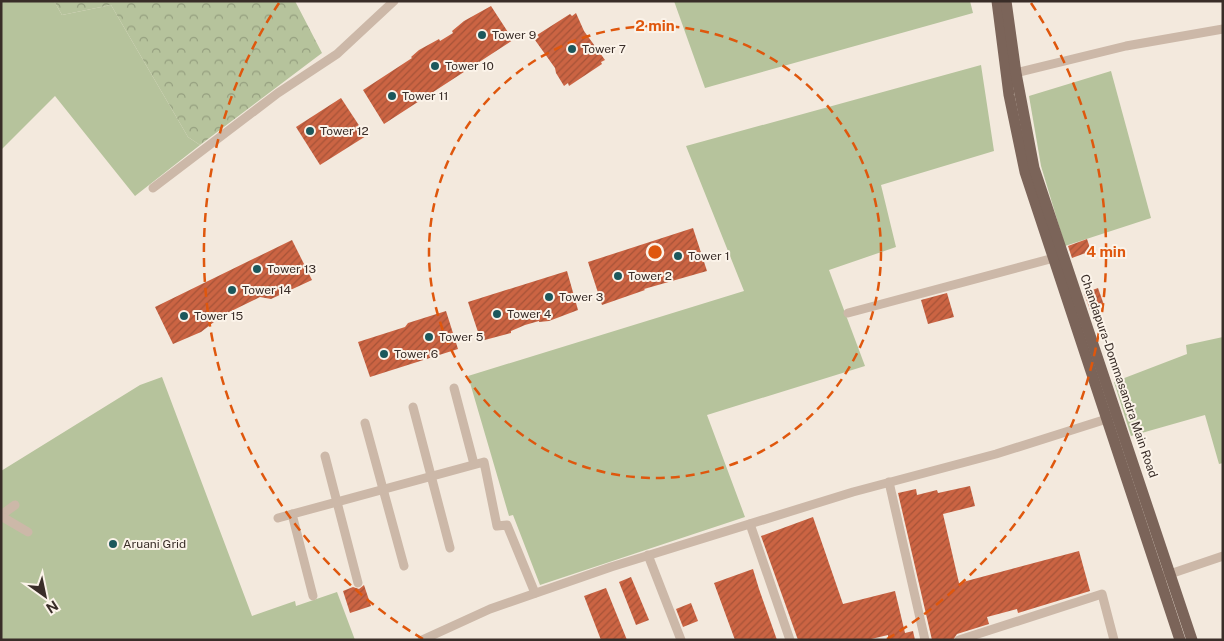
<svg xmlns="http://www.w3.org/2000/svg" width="1224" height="641" font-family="'Public Sans',sans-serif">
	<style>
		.grass { fill: #b6c39c }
		.forest { fill: url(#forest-crowns) }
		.building { fill: url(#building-hatch) }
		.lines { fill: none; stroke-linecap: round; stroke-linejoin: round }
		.minor { stroke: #ccb8a8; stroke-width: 9 }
		.major { stroke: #7b6459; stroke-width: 11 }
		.ring { fill: none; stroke: #df570d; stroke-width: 2.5; stroke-dasharray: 9 6 }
		.poi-dot { fill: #1c585c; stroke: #fbf3e9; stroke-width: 2 }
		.labels { text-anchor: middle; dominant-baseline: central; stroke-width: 4; stroke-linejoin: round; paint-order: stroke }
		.poi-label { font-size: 12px; fill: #392d28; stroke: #fbf3e9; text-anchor: start }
		.street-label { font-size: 12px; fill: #392d28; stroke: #fbf3e9 }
		.centre { fill: #df570d; stroke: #fbf3e9; stroke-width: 2.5 }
		.ring-label { font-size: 15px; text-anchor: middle; font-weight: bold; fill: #df570d; stroke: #fbf3e9; stroke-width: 4; stroke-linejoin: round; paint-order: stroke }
	</style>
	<defs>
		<pattern id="forest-crowns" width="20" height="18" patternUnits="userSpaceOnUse" patternTransform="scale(1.25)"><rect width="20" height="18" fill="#b6c39c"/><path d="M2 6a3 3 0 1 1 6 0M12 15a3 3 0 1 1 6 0" fill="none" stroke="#959f7f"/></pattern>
		<pattern id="building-hatch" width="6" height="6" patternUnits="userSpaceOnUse" patternTransform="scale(1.25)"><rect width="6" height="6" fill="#cb6443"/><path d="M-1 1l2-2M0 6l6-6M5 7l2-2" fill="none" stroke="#a65338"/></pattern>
	</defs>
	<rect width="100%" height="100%" fill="#f3e9dd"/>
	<g class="grass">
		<polygon points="1,1 54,1 62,15 111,5 188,137 200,145 135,196 55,96 1,150"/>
		<polygon points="674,1 970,1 973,13 705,88"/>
		<polygon points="981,65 994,151 881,185 896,247 829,270 865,366 707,415 745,517 540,585 513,515 509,516 468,376 744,291 686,146"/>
		<polygon points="1111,71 1151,218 1065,246 1041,166 1029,96"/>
		<polygon points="1223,337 1223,463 1219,464 1205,415 1131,436 1114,382 1187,354 1186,345"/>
		<polygon points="162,377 252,616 295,601 296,606 337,592 355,640 1,640 1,471 140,385"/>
	</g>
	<polygon class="forest" points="54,1 295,1 322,53 200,145 188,137 111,5 62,15"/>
	<g class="building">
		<polygon points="491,6 513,40 384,124 363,90 412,58 411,57 419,50 439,39 440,41 453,33 452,31 464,21"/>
		<polygon points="576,13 584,31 605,60 601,62 602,64 569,86 568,83 564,86 556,73 555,68 535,40 539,37 537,35 570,14 572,16"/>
		<polygon points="341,98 366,136 320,165 296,127"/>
		<polygon points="693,228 707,271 644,289 645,290 602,305 588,262"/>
		<polygon points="1087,239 1091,251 1072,258 1068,246"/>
		<polygon points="292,240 312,280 271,299 260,297 213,320 214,322 201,332 173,344 155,307"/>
		<polygon points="567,271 578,310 549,321 539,322 539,321 525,325 511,331 511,333 481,341 468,302"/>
		<polygon points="1098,288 1104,305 1090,310 1084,293"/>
		<polygon points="947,293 954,317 928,324 921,300"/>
		<polygon points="446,311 458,349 370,377 358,342 405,327 408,323"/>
		<polygon points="970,486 975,506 943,514 959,583 1079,551 1090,591 1018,613 1017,609 987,617 989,624 957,634 953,640 932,640 898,493 916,489 917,495 937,490 938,493"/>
		<polygon points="813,517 843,604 895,591 905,633 913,631 915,640 888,640 888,635 867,640 798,640 761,536"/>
		<polygon points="753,569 759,589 777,640 735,640 714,583"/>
		<polygon points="631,577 649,620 636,625 619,582"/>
		<polygon points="364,585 371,606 350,613 343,591 353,587 359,589"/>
		<polygon points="606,588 612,603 627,640 601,640 584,596"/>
		<polygon points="691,603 698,621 683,627 676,609"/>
	</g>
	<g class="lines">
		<g class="minor">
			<polyline points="1016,73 1126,46 1223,29"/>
			<polyline points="153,188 278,93 337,54 394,1"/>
			<polyline points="848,313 1054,258"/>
			<polyline points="454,388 474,464"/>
			<polyline points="413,407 450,548"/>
			<polyline points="365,423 404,566"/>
			<polyline points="325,456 358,583"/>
			<polyline points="889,482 925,640"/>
			<polyline points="292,514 313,596"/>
			<polyline points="1,515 15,505"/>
			<polyline points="1,516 28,532"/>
			<polyline points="278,518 484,462 497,526 507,525 535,593"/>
			<polyline points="750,524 790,640"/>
			<polyline points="648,555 681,640"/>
			<polyline points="1164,576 1223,556"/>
			<polyline points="422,640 490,609 611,567 853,492 996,454 1113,417"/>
			<polyline points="959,640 1102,594 1114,640"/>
		</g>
		<g class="major">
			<polyline points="997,1 1009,95 1025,172 1180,640"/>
			<polyline points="1006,1 1016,73 1034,168 1192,640"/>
		</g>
	</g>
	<g class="ring">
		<circle cx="655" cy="252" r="226"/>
		<path d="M423 639A451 451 0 0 1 279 3M1031 3A451 451 0 0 1 887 639"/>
	</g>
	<g class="poi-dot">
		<circle cx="482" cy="35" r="5"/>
		<circle cx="572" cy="49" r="5"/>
		<circle cx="435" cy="66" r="5"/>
		<circle cx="392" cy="96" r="5"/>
		<circle cx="310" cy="131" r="5"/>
		<circle cx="678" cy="256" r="5"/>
		<circle cx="257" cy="269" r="5"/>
		<circle cx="618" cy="276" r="5"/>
		<circle cx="232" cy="290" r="5"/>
		<circle cx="549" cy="297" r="5"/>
		<circle cx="497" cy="314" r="5"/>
		<circle cx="184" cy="316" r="5"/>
		<circle cx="429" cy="337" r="5"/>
		<circle cx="384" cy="354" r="5"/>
		<circle cx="113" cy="544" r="5"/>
	</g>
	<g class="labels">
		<g class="poi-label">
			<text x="492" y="35">Tower 9</text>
			<text x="582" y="49">Tower 7</text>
			<text x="445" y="66">Tower 10</text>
			<text x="402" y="96">Tower 11</text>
			<text x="320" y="131">Tower 12</text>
			<text x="688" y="256">Tower 1</text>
			<text x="267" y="269">Tower 13</text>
			<text x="628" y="276">Tower 2</text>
			<text x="242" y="290">Tower 14</text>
			<text x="559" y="297">Tower 3</text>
			<text x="507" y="314">Tower 4</text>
			<text x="194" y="316">Tower 15</text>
			<text x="439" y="337">Tower 5</text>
			<text x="394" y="354">Tower 6</text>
			<text x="123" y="544">Aruani Grid</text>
		</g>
		<g class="street-label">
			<text transform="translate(1119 376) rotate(71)">Chandapura-Dommasandra Main Road</text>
		</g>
	</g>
	<circle cx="655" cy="252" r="8" class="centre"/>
	<g class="ring-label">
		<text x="655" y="31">2 min</text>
		<text x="1106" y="257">4 min</text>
	</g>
	<rect width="1224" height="641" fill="none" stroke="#392d28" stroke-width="5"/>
	<g transform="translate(45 596) rotate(147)" stroke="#fbf3e9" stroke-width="4" paint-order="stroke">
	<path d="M0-4L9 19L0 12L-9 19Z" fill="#392d28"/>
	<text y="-8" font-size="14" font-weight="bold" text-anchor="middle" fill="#392d28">N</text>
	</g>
</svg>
